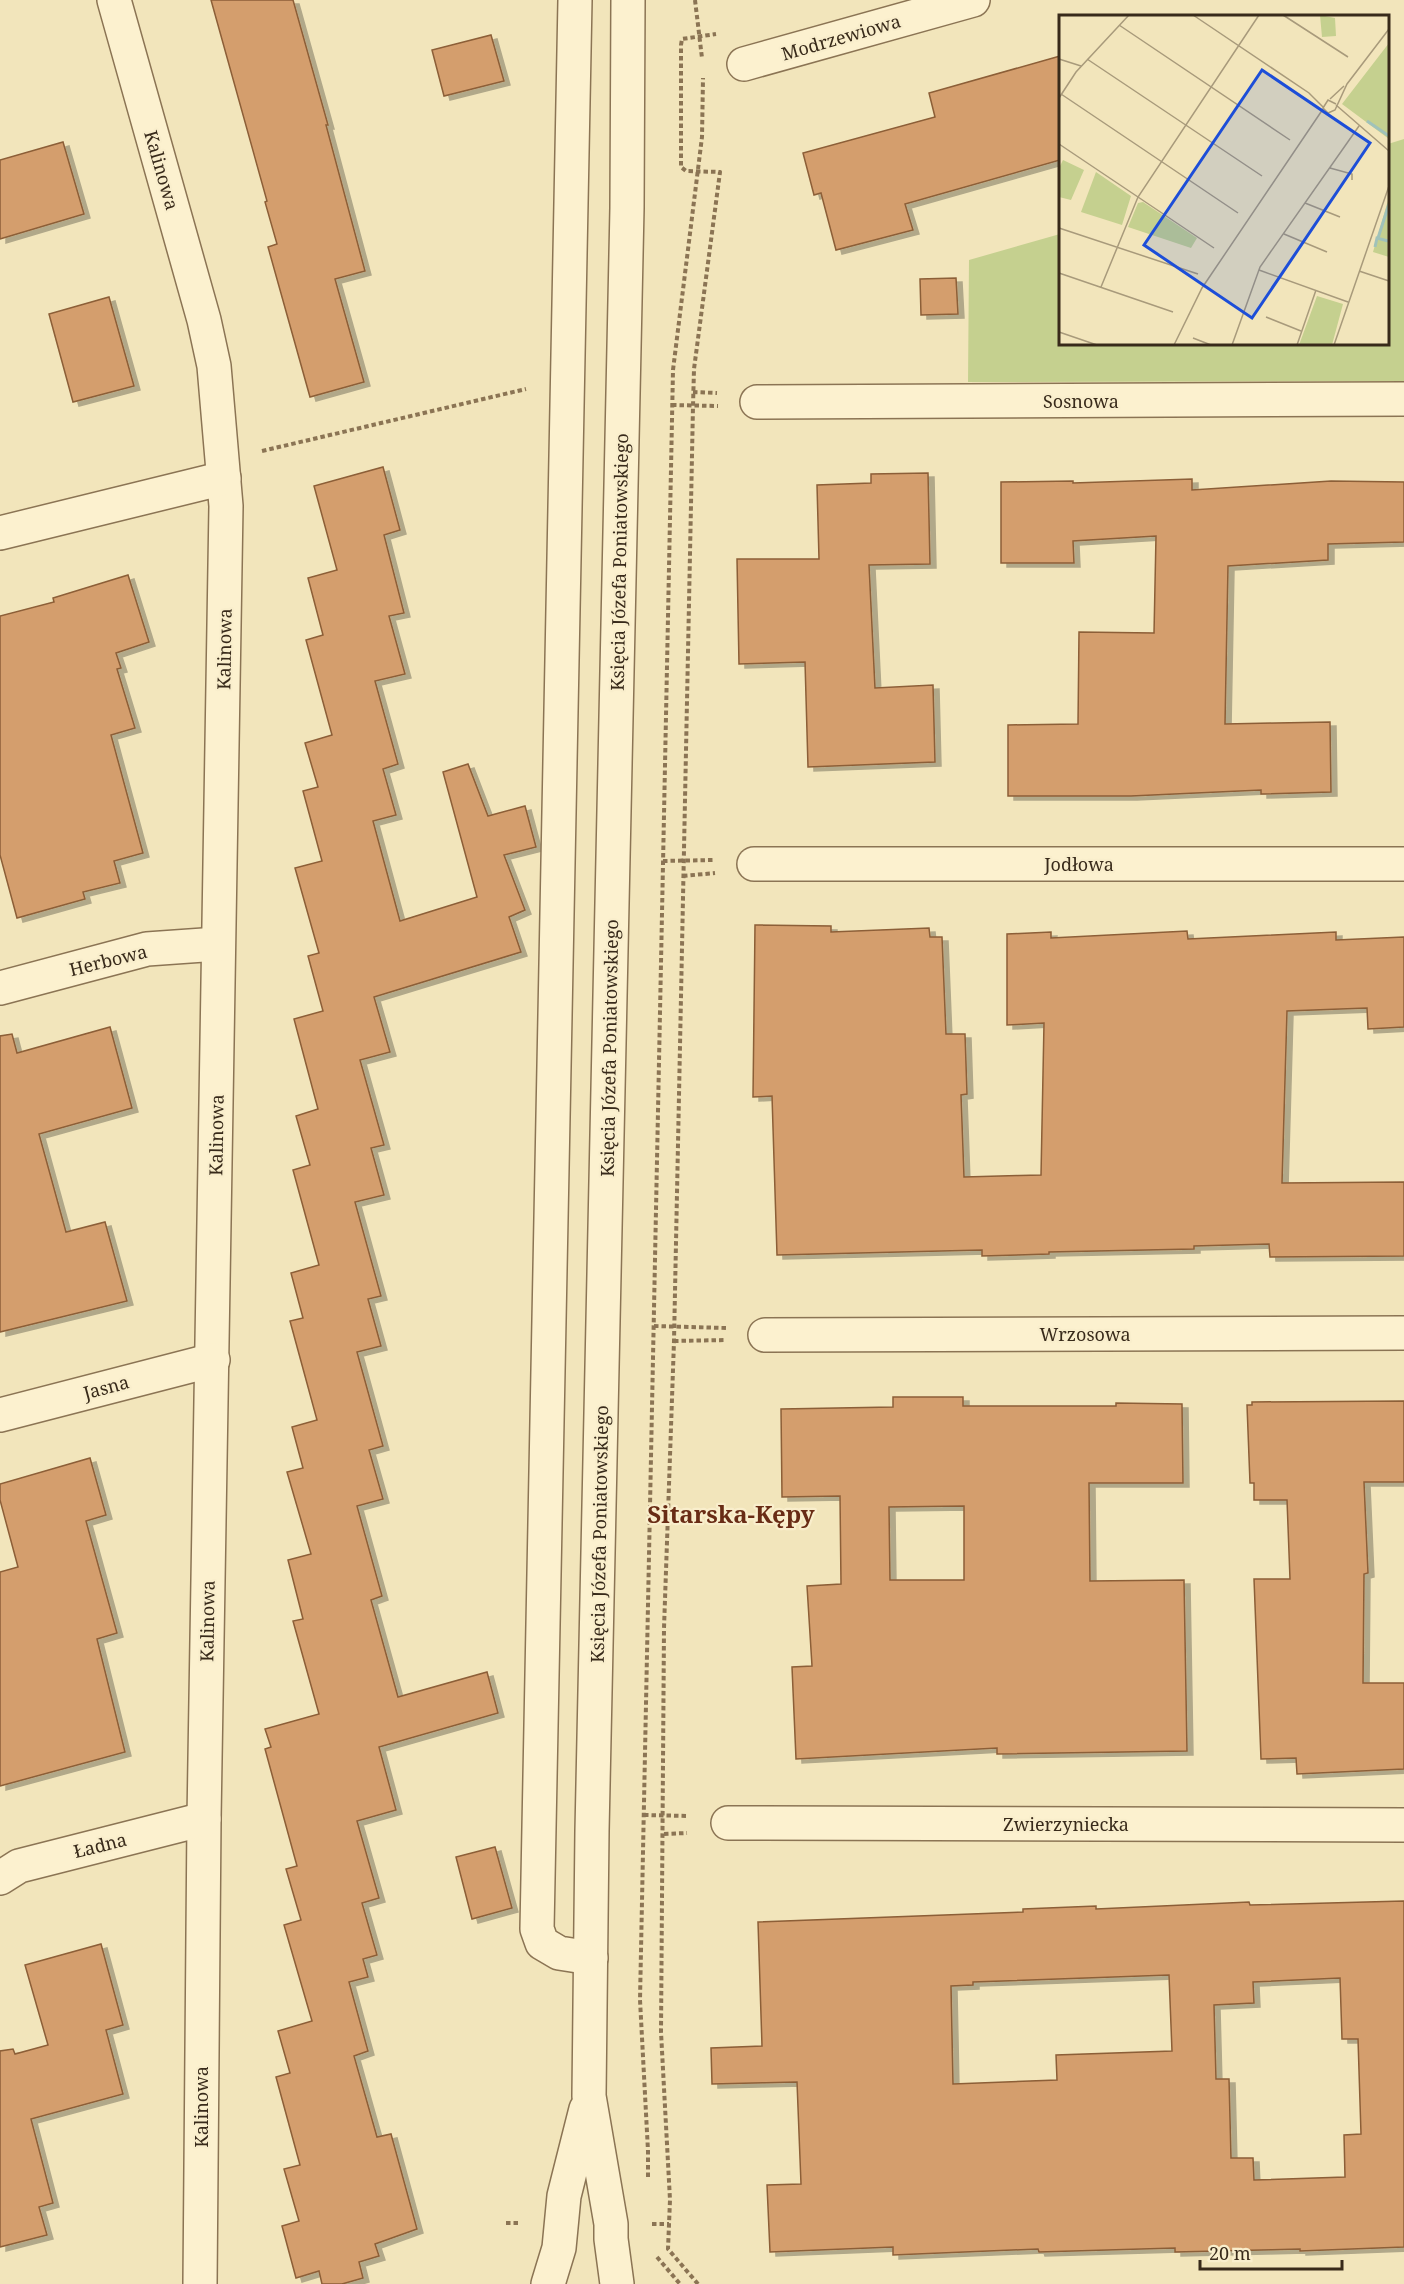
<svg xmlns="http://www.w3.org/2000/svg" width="1404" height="2284" font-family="'Noto Serif',serif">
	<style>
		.green { fill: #c5d08f }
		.building { fill: #d49e6d; stroke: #8c5e37; stroke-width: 1.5; fill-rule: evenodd; filter: url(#shadow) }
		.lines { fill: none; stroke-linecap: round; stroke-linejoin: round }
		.minor-casing { stroke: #8b7454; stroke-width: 36 }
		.path { stroke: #8b7454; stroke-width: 4; stroke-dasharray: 4.5 3; stroke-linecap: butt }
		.minor { stroke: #fcf1cf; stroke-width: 33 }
		.labels { text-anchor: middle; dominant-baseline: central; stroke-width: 4.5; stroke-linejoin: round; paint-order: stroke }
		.street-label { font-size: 18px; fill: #382a1a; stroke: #f9eecc }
		.district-label { font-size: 24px; font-weight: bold; fill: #692c15; stroke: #f9eecc }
		.inset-river { fill: none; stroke: #a0c2ba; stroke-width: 3 }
		.inset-road { fill: none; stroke: #a89a7b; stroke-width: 1.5 }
		.view { fill: #1d4ed8; fill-opacity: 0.15; stroke: #1d4ed8; stroke-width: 3 }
		.inset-edge { fill: none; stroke: #382a1a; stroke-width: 3 }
	</style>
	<defs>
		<filter id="shadow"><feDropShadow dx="6" dy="4" stdDeviation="0" flood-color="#0004"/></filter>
	</defs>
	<rect width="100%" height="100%" fill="#f2e5bb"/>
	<polygon class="green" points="1404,139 1404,381 968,382 969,260 1060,234 1060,344 1388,344 1388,144"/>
	<g class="building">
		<polygon points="211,0 293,0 328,125 326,125 365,271 335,279 364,382 310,397 268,247 277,244 265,202 267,201"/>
		<polygon points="491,35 504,81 444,96 432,50"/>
		<polygon points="1060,56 1060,160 905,204 913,230 836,250 821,193 814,195 803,153 935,117 929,93"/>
		<polygon points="63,142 84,214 0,239 0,160"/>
		<polygon points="956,278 958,314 921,315 920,279"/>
		<polygon points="109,297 134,386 73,402 49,314"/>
		<polygon points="383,467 400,530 384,535 404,613 389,616 405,674 375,681 398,764 383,769 396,815 373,821 400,921 477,897 443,772 468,764 488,816 525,806 536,847 504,855 525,910 509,917 521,952 374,997 390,1052 360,1060 384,1145 371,1148 384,1195 355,1202 381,1296 368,1299 381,1346 357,1352 383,1446 369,1450 383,1499 357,1506 382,1596 371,1600 398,1697 487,1672 498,1713 379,1747 396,1810 357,1821 379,1898 362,1903 377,1955 363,1959 368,1977 349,1982 368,2051 354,2056 377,2137 391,2134 417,2229 375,2244 379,2256 359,2262 363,2278 342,2284 322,2284 319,2271 296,2278 282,2226 299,2221 284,2169 300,2165 276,2077 290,2073 278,2031 312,2021 284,1925 301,1920 286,1869 297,1866 265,1749 271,1747 265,1729 319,1714 293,1621 303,1619 288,1560 311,1554 287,1472 303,1468 292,1427 317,1420 290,1321 303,1318 291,1273 319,1265 293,1170 310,1165 296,1116 318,1109 294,1019 323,1011 308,956 319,953 295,868 322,861 303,791 318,787 305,743 332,735 306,640 323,635 308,578 337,570 314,486"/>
		<polygon points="928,473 930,564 869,565 875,688 933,685 935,762 808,767 805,662 739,664 737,559 819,559 817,485 871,483 871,474"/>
		<polygon points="1192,479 1192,490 1331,481 1404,482 1404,542 1328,544 1328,560 1228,566 1225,724 1330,722 1331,792 1261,794 1261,790 1131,796 1008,796 1008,725 1078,724 1079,632 1154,633 1156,536 1073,541 1074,563 1001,563 1001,482 1073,481 1073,483"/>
		<polygon points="128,575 149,642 116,653 121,668 117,669 135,728 111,735 143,853 114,861 120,883 83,892 85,899 17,918 0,855 0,616 54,602 53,598"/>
		<polygon points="755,925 831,926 831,932 929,928 930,937 942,937 946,1034 965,1034 967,1094 961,1095 964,1177 1041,1175 1044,1023 1007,1025 1007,934 1051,932 1051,938 1187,931 1188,939 1336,932 1336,940 1404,937 1404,1027 1368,1029 1367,1008 1287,1011 1282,1183 1404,1182 1404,1256 1270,1257 1269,1244 1194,1246 1194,1249 1049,1252 1049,1254 982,1256 982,1250 777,1255 772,1096 753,1097"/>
		<polygon points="110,1027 132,1108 39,1134 66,1232 105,1222 127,1301 0,1332 0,1036 12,1034 17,1053"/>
		<path d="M893 1397H963V1406H1116V1403L1182 1404 1183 1483H1089L1090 1581 1184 1580 1187 1751 997 1754V1748L796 1759 792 1667 812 1666 807 1586 841 1584 840 1496 782 1497 781 1409 893 1407ZM964 1506V1580H890L889 1507Z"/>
		<polygon points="1404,1401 1404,1482 1364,1482 1368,1573 1364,1574 1363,1683 1404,1683 1404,1769 1297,1774 1296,1758 1261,1759 1254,1579 1290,1579 1287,1500 1254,1500 1254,1483 1250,1483 1247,1405 1252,1405 1252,1402"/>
		<polygon points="90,1458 106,1515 86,1521 117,1633 97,1639 125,1752 0,1786 0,1572 18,1567 0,1500 0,1484"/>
		<polygon points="495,1847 512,1908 472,1919 456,1857"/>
		<path d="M1404 1901V2247L1300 2251V2249L1175 2252V2248L1039 2252 1038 2249 893 2255V2247L770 2252 767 2185 801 2184 797 2082 712 2084 711 2048 762 2046 758 1922 1023 1912V1909L1096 1906V1909L1249 1902 1250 1905ZM1169 1975 1172 2051 1056 2055 1057 2080 953 2084 951 1986 973 1985V1982ZM1340 1978 1342 2039H1358L1361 2134 1344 2135 1345 2177 1254 2180 1253 2158H1231L1229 2079H1216L1214 2005 1254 2003 1253 1982Z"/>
		<polygon points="101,1944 123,2025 106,2030 123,2094 31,2119 53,2203 39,2207 47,2235 0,2247 0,2051 13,2049 15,2054 48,2045 25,1965"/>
	</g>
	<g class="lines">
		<g class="minor-casing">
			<g id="minor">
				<polyline points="114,0 204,320 214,366 226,506 204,1819 200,2284"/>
				<polyline points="575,0 537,1929 542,1943 559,1953 591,1958"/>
				<polyline points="744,64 973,0"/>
				<polyline points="757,402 1404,399"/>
				<polyline points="0,533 224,478"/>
				<polyline points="754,864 1404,864"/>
				<polyline points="0,988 147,949 218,944"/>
				<polyline points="765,1335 1404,1333"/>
				<polyline points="0,1415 213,1360"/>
				<polyline points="728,1823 1404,1825"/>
				<polyline points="0,1878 19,1866 204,1819"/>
				<polyline points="548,2284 559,2248 564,2196 586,2109"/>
				<polyline points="617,2284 611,2239 611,2224 589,2096 592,1831 627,208 628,0"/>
			</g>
		</g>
		<g class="path">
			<polyline points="695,0 702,58"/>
			<polyline points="693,392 717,393"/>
			<polyline points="672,405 718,406"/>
			<polyline points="262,451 526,389"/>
			<polyline points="663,861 714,860"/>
			<polyline points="683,876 715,873"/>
			<polyline points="654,1326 726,1328"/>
			<polyline points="674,1341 726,1340"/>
			<polyline points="644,1815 688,1816"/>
			<polyline points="664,1834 687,1833"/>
			<polyline points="648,2177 648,2151 640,2000 673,370 702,137 703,78"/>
			<polyline points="506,2223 521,2223"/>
			<polyline points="652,2224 669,2224"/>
			<polyline points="657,2257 680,2284"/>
			<polyline points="698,2284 668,2249 670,2200 661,2032 664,1628 674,1341 693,406 694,369 720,172 686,171 681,167 681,45 682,39 716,34"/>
		</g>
		<use href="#minor" class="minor"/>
	</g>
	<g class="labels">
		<g class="street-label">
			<text transform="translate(841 37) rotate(-16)">Modrzewiowa</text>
			<text transform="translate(162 170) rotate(74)">Kalinowa</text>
			<text x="1081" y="401">Sosnowa</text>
			<text transform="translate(619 562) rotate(-89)">Księcia Józefa Poniatowskiego</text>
			<text transform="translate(224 649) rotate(-89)">Kalinowa</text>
			<text x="1079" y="864">Jodłowa</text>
			<text transform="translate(108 960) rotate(-14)">Herbowa</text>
			<text transform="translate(609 1048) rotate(-89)">Księcia Józefa Poniatowskiego</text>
			<text transform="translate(216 1135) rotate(-89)">Kalinowa</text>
			<text x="1085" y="1334">Wrzosowa</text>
			<text transform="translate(106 1387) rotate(-15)">Jasna</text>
			<text transform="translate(599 1534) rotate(-89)">Księcia Józefa Poniatowskiego</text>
			<text transform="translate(207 1621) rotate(-89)">Kalinowa</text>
			<text x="1066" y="1824">Zwierzyniecka</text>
			<text transform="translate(100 1845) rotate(-14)">Ładna</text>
			<text transform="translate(201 2107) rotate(-90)">Kalinowa</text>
		</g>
		<g class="district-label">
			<text x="731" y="1513">Sitarska-Kępy</text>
		</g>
	</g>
	<g transform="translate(1059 15)">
		<rect width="330" height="330" fill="#f2e5bb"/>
		<path d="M261 0 276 3 277 21 263 22ZM330 28V124L283 89ZM4 145 25 155 12 185 0 182V153ZM37 157 72 181 63 210 22 197ZM330 182V242L314 237ZM84 187 138 223 132 233 69 212 79 188ZM258 281 284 289 273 330H240Z" fill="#c5d08f"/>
		<path class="inset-river" d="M308 106 330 121M319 223 330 189M316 232 318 223 329 226"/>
		<path class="inset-road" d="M134 0 250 78 264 92M224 0 289 42M60 10 231 125M0 44 22 51M28 44 203 161M2 79 179 198M0 83 17 57 70 0M271 84 285 71M277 89 269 85 264 93 269 98 276 95 288 69 330 14M277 90 330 136M0 129 155 233M271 153 293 159V165M246 188 281 202M0 213 139 259M225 219 268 237M200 255 289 287M300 256 330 266M0 258 114 297M42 272 79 182 200 0M207 302 242 316M0 317 38 330M134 323 152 330M115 330 143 273 264 94M173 330 201 252 300 111M238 330 257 275M275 330 330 171"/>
		<path class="view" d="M203 55 311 128 193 303 85 230Z"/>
		<rect width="330" height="330" class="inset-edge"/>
	</g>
	<path d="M1200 2260v9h142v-9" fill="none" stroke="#382a1a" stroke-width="3"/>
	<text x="1209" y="2260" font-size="18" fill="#382a1a" stroke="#f9eecc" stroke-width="4.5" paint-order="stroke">20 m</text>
</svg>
